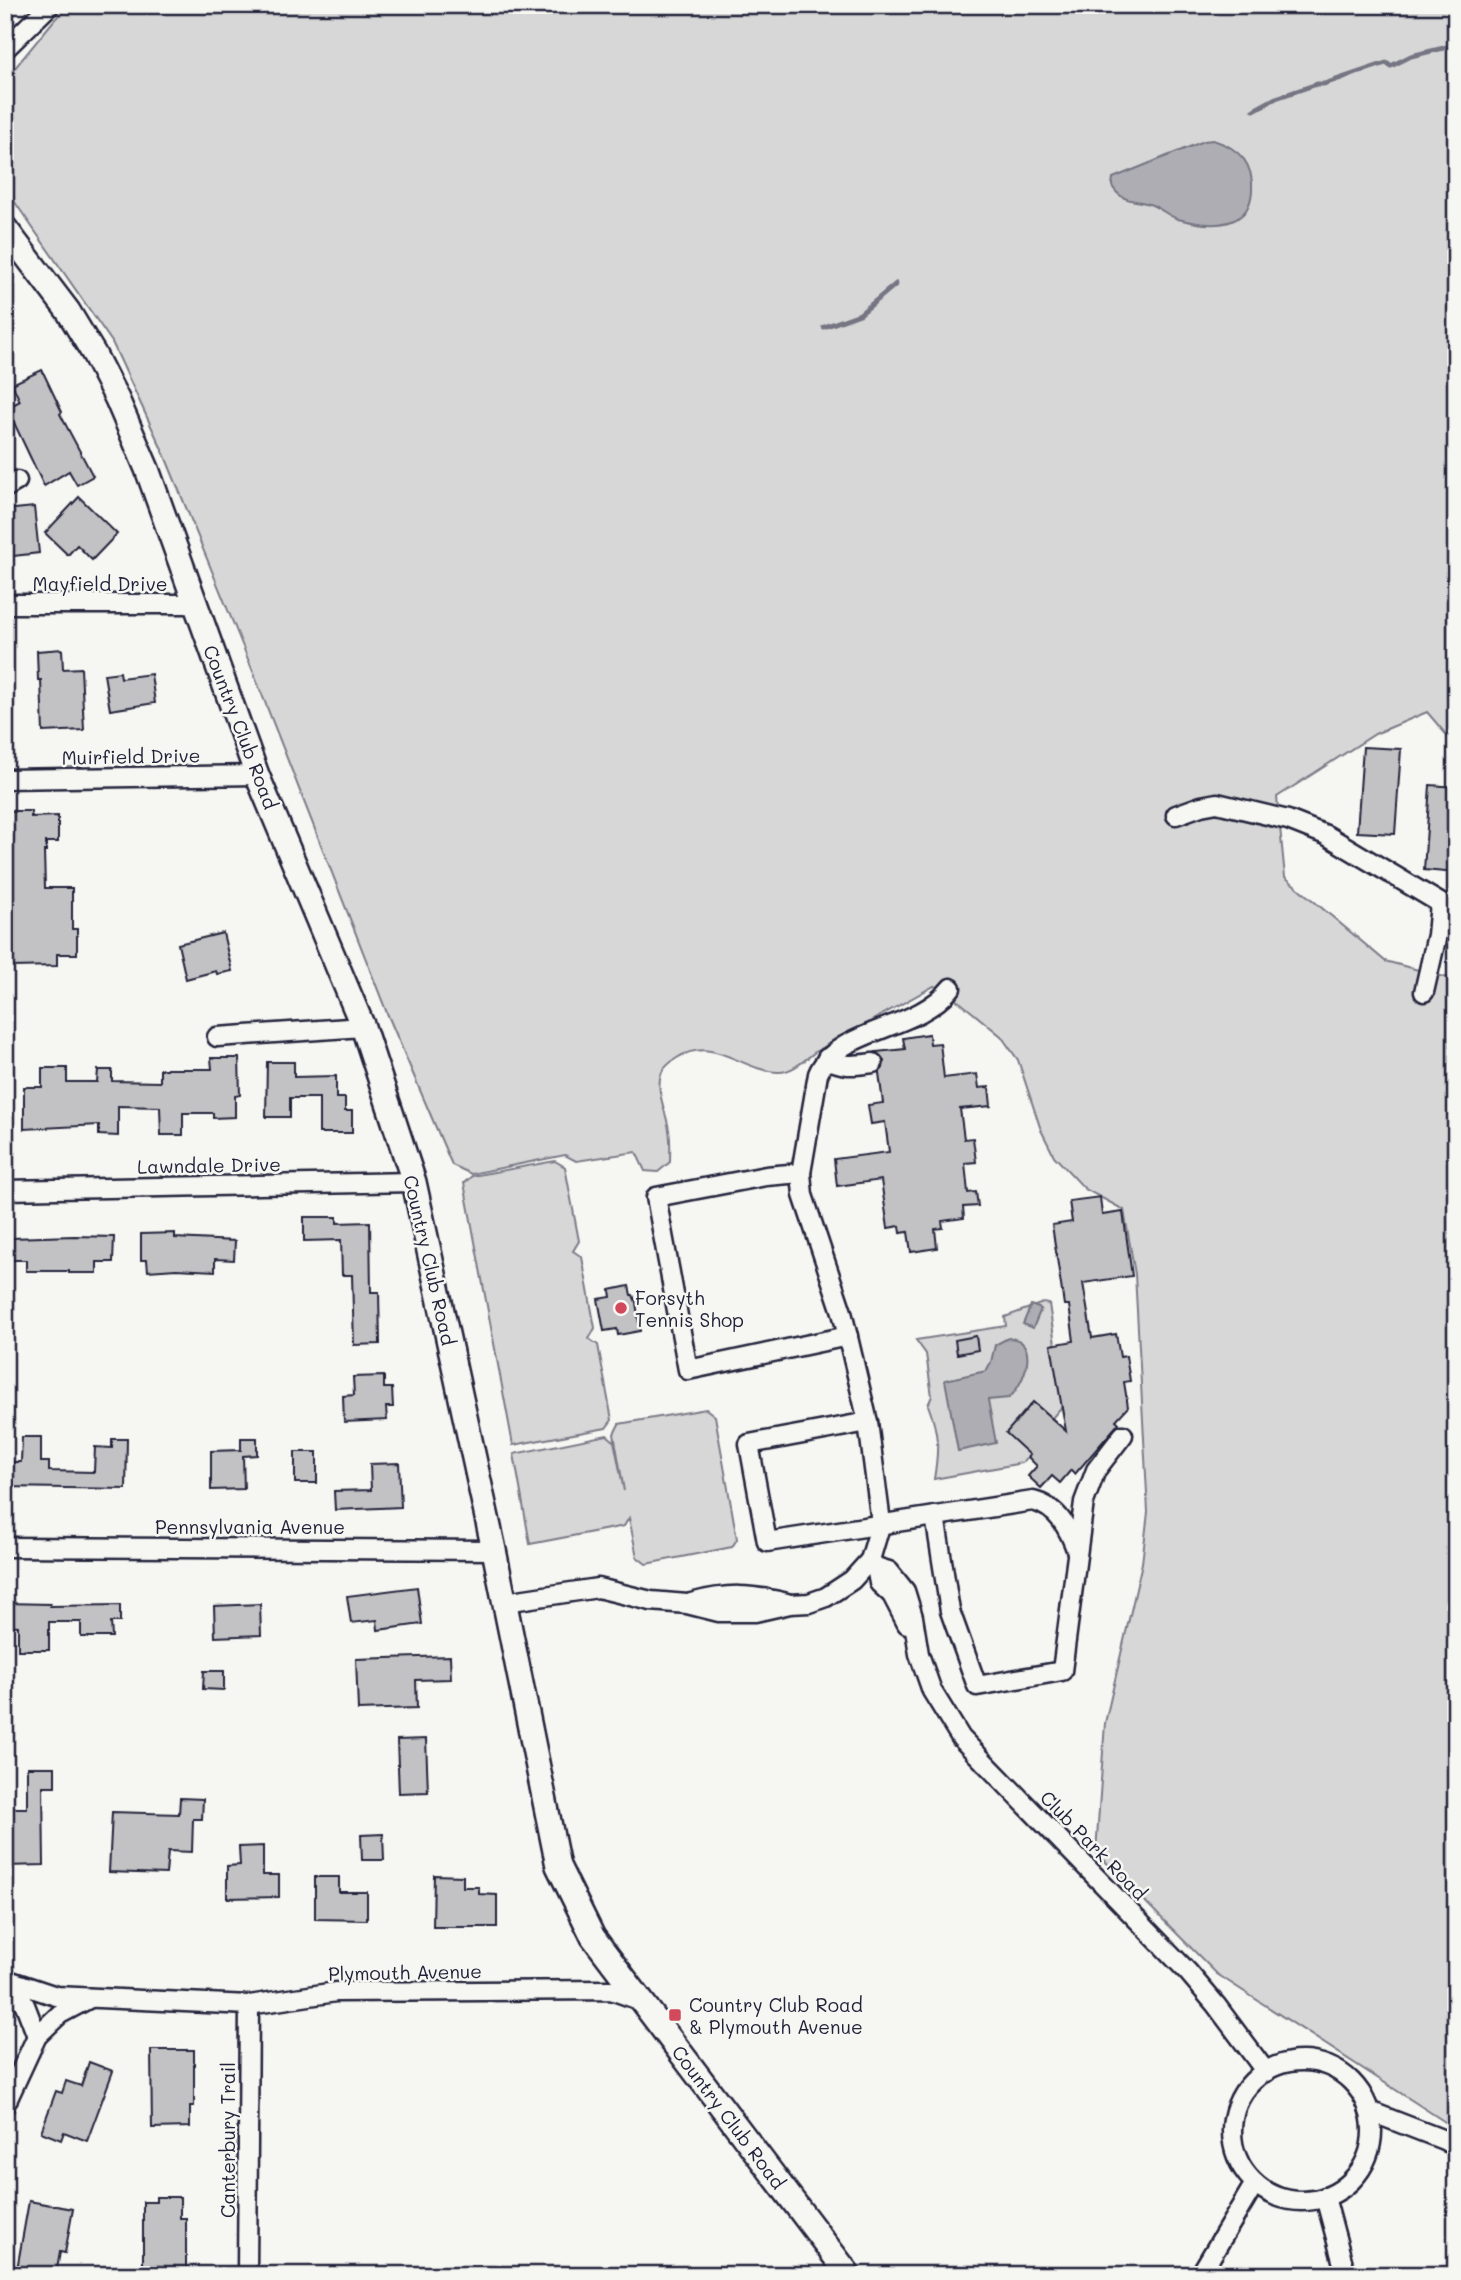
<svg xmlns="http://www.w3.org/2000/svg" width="1461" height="2280" font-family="Mali,sans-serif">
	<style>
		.green { fill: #d7d7d7; stroke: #7c7c89; stroke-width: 2 }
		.water { fill: #adadb3; stroke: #757583; stroke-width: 2 }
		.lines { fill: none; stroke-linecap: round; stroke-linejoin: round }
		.stream { stroke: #757583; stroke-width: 5 }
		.building { fill: #c2c2c4; stroke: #22223b; stroke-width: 2 }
		.minor-casing { stroke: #22223b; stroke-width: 23 }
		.major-casing { stroke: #22223b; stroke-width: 28 }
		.minor { stroke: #f6f6f2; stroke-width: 18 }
		.major { stroke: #f6f6f2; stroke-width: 23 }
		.poi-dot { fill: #d1495b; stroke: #f6f6f2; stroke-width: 2.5 }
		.labels { text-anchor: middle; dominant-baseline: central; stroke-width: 5; stroke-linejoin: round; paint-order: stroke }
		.street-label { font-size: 19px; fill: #22223b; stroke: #f6f6f2 }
		.poi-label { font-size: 19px; fill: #22223b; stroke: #f6f6f2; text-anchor: start }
	</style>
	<rect width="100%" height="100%" fill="#f6f6f2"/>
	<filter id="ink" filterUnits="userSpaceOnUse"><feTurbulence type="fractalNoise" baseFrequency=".0143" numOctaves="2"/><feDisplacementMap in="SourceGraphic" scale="14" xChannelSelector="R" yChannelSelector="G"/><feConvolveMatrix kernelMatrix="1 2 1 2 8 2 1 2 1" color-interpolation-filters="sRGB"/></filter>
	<g filter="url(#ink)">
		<g class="green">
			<path d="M71 5H1456V746L1427 712 1375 734 1277 797 1285 877 1385 961 1456 980V2129L1217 1974 1096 1852 1105 1723 1142 1563 1148 1512 1135 1274 1124 1210 1085 1189 1054 1156 1041 1130 1018 1060 1001 1036 961 1003 934 986 815 1052C805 1060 792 1072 779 1072 741 1071 714 1035 677 1058 672 1061 665 1067 662 1072 654 1089 667 1113 669 1130 671 1141 670 1152 670 1162L658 1172 645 1171 636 1152 576 1161 565 1155 471 1174 452 1165 387 1013 252 669 165 456 112 342 5 188V80L55 19Z"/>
			<polygon points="555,1161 565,1167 579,1241 573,1251 582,1257 595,1328 589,1339 598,1345 612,1420 606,1428 513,1445 464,1183 472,1176"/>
			<path d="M1043 1303 1049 1304 1055 1344 1051 1345 1065 1403 1052 1418 1058 1424 1022 1463 934 1479C939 1448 939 1434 928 1405L932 1396 926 1354 916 1340 1006 1326 1005 1317Z"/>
			<polygon points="706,1409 715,1416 737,1539 732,1547 646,1564 637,1557 629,1518 624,1526 530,1544 514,1454 607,1435 614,1441 624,1491 614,1434 619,1424"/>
		</g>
		<g class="water">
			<path d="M1213 140C1239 148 1254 163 1252 191 1251 204 1245 216 1232 221 1216 227 1193 223 1178 219 1168 216 1163 210 1154 206 1137 198 1123 205 1112 186L1113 178 1204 141Z"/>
			<polygon points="1031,1305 1041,1309 1033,1328 1023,1324"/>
			<path d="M1008 1338C1042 1339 1024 1385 1009 1398L988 1400 996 1443 958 1451 945 1380 986 1371 991 1362 995 1345Z"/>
		</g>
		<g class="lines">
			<g class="stream">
				<polyline points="1254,110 1276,98 1317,84 1324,84 1386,63 1391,66 1411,56 1456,45"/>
				<polyline points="824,327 860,314 896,284"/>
			</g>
		</g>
		<g class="building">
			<polygon points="42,370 62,412 60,414 93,476 77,485 69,471 44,486 7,408 20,401 12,384"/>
			<polygon points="79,497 117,534 92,560 77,545 68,555 45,533"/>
			<polygon points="34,507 39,553 5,557 5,510"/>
			<polygon points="62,649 63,669 81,668 84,730 43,732 41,680 38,680 37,651"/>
			<polygon points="120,672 121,678 151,674 155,703 110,710 104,674"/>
			<polygon points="1363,747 1401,749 1395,834 1357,832"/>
			<polygon points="1430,785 1456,787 1456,873 1424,870"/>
			<polygon points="5,811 31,811 31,817 58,816 58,842 46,842 46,851 44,851 45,888 72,888 72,929 77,929 77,954 57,954 57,966 12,967 11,913 5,913"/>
			<polygon points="223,933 232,971 217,974 216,971 186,979 178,944"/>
			<polygon points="929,1034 930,1044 940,1043 944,1078 977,1074 979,1088 989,1087 991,1106 960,1109 964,1139 973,1138 976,1162 965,1163 968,1193 976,1192 978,1206 963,1207 964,1218 942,1221 943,1228 935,1229 937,1248 911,1252 908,1232 901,1233 900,1226 888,1228 881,1180 837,1186 834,1159 889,1152 885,1122 871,1124 868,1105 883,1103 879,1073 883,1068 884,1061 876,1052 905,1049 903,1038"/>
			<polygon points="211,1058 239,1058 240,1095 235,1096 235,1117 213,1118 213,1113 183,1113 183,1135 161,1135 160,1107 118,1106 118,1136 99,1135 99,1125 24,1129 24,1087 42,1087 42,1068 67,1068 67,1082 97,1082 98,1070 112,1070 112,1081 160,1082 160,1069 212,1069"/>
			<polygon points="267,1062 294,1062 294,1077 336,1076 336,1098 345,1098 345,1111 352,1111 352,1133 319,1133 319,1098 290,1098 290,1117 266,1117"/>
			<polygon points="1100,1197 1102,1215 1123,1212 1132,1276 1083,1283 1092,1338 1116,1334 1120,1357 1126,1356 1130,1381 1124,1382 1128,1407 1116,1420 1119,1423 1075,1474 1071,1470 1060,1483 1052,1476 1041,1488 1028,1476 1037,1466 1028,1457 1030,1455 1006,1433 1033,1402 1066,1431 1051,1345 1074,1341 1069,1305 1064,1305 1052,1225 1072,1222 1069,1201"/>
			<polygon points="304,1217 337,1217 337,1223 370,1222 371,1292 379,1292 380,1344 354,1345 352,1275 342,1275 341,1240 304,1241"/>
			<polygon points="175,1233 175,1238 235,1241 234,1260 215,1259 215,1271 176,1269 148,1271 147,1260 141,1260 141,1234"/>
			<polygon points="74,1236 114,1237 113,1262 97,1262 97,1273 69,1273 69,1271 26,1271 26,1260 11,1260 11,1238"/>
			<polygon points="629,1286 631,1295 633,1295 636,1302 640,1331 618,1335 617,1329 604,1331 598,1299 611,1297 610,1290"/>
			<polygon points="976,1336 978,1350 957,1354 955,1340"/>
			<polygon points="384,1376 384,1388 392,1388 393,1407 386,1407 387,1420 344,1422 343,1396 354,1395 353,1377"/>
			<polygon points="22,1437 41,1437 41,1462 49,1462 49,1471 94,1472 95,1447 112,1448 112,1439 127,1439 126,1489 5,1487 5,1462 21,1462"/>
			<polygon points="241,1438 257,1438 257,1455 243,1456 244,1489 211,1490 211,1451 241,1450"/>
			<rect x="295" y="1452" width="22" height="31"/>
			<polygon points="399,1463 401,1507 335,1510 334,1491 371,1490 370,1464"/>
			<polygon points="417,1587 422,1624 378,1630 377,1620 351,1623 347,1596"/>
			<polygon points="5,1603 50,1604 50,1606 120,1605 120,1622 111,1622 112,1637 81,1637 81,1622 49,1622 49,1650 18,1650 18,1626 5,1625"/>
			<polygon points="260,1604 261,1635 215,1637 214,1606"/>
			<polygon points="450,1656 451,1679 416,1680 417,1708 358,1710 356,1659"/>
			<polygon points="204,1671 224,1671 224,1690 203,1689"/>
			<polygon points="426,1739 428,1792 399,1793 397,1740"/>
			<polygon points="27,1767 55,1767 55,1786 43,1786 44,1865 5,1866 5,1808 27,1808"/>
			<polygon points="180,1798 203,1799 202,1819 193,1819 192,1852 168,1851 166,1874 109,1872 112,1812 179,1814"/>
			<polygon points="383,1834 384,1860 362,1860 361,1835"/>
			<polygon points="263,1846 263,1875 279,1875 279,1897 227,1898 227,1866 240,1865 239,1847"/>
			<polygon points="434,1875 463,1876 463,1887 479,1887 479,1894 497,1895 497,1927 433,1927"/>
			<polygon points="315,1877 339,1877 339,1892 367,1892 367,1920 315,1919"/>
			<polygon points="151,2050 194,2050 194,2106 190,2106 190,2127 152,2128"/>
			<polygon points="89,2062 113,2071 87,2141 64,2132 61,2140 41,2132 56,2091 62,2093 66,2081 81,2086"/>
			<polygon points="156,2197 180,2197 180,2218 186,2218 186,2272 143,2273 143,2202 156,2202"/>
			<polygon points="29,2201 73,2209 65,2253 60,2252 56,2275 17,2269"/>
		</g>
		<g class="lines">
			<g class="minor-casing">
				<g id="minor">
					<polyline points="5,49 50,5"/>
					<polyline points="5,488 17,481"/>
					<polyline points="5,604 195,604"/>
					<polyline points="5,779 257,775"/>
					<polyline points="1176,815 1201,806 1217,803 1288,820 1326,835 1440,903 1437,935 1424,992"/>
					<polyline points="217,1037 363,1027"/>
					<path d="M827 1058C842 1068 857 1065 873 1063"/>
					<polyline points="801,1173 766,1176 656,1197 688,1370 848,1336"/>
					<polyline points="5,1190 414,1182"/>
					<path d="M868 1422 749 1444 767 1542 1033 1501C1058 1507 1069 1529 1077 1552"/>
					<polyline points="935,1516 950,1611 977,1686 1062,1671 1084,1502 1096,1470 1123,1435"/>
					<polyline points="5,1547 494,1550"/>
					<polyline points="870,1560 876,1567 879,1583 892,1595 907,1624"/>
					<polyline points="876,1567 889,1571 905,1591 913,1617 919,1654 932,1691 961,1738 1188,1972 1216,2005 1266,2072"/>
					<path d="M505 1602 598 1588 651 1601 687 1604 719 1612H755L790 1604 809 1603 826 1597 852 1580 870 1560 881 1523 868 1422 842 1312 803 1195 801 1173 818 1074C837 1028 916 1032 951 988"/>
					<path d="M691 1603C728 1593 749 1594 787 1603"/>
					<polyline points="5,1979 56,1996 249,2005 336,1992 611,1990 639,2000"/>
					<polyline points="8,1980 25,2005 37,2036"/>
					<circle cx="1302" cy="2131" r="70"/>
					<polyline points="5,2105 37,2036 60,2014 90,1998"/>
					<polyline points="1369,2111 1444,2140 1456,2147"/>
					<polyline points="1325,2197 1346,2275"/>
					<polyline points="247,2275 249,2005"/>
					<polyline points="1200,2275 1255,2183"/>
				</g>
			</g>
			<g class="major-casing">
				<polyline id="major" points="5,228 68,311 94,354 117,399 147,469 257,775 363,1027 414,1182 494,1550 558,1866 593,1937 849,2275"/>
			</g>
			<use href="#minor" class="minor"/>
			<use href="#major" class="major"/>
		</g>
	</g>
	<g class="poi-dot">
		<circle cx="621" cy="1308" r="7"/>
		<rect x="668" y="2008" width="14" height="14" rx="3.5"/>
	</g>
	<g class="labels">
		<g class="street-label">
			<text x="100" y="583">Mayfield Drive</text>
			<text transform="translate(241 727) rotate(69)">Country Club Road</text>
			<text transform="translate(131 756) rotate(-1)">Muirfield Drive</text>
			<text transform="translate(209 1165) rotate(-1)">Lawndale Drive</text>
			<text transform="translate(430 1260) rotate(77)">Country Club Road</text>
			<text x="250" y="1526">Pennsylvania Avenue</text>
			<text transform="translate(1094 1845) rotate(46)">Club Park Road</text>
			<text transform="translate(405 1972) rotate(-1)">Plymouth Avenue</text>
			<text transform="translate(729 2117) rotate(53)">Country Club Road</text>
			<text transform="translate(227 2140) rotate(-90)">Canterbury Trail</text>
		</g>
		<g class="poi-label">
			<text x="635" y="1297">Forsyth<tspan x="635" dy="22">Tennis Shop</tspan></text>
			<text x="689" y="2004">Country Club Road<tspan x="689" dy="22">&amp; Plymouth Avenue</tspan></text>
		</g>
	</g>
	<rect width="1461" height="2280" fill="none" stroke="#f6f6f2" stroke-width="28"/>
	<rect x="14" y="14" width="1433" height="2252" fill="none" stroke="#22223b" stroke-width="2.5" filter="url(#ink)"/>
</svg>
